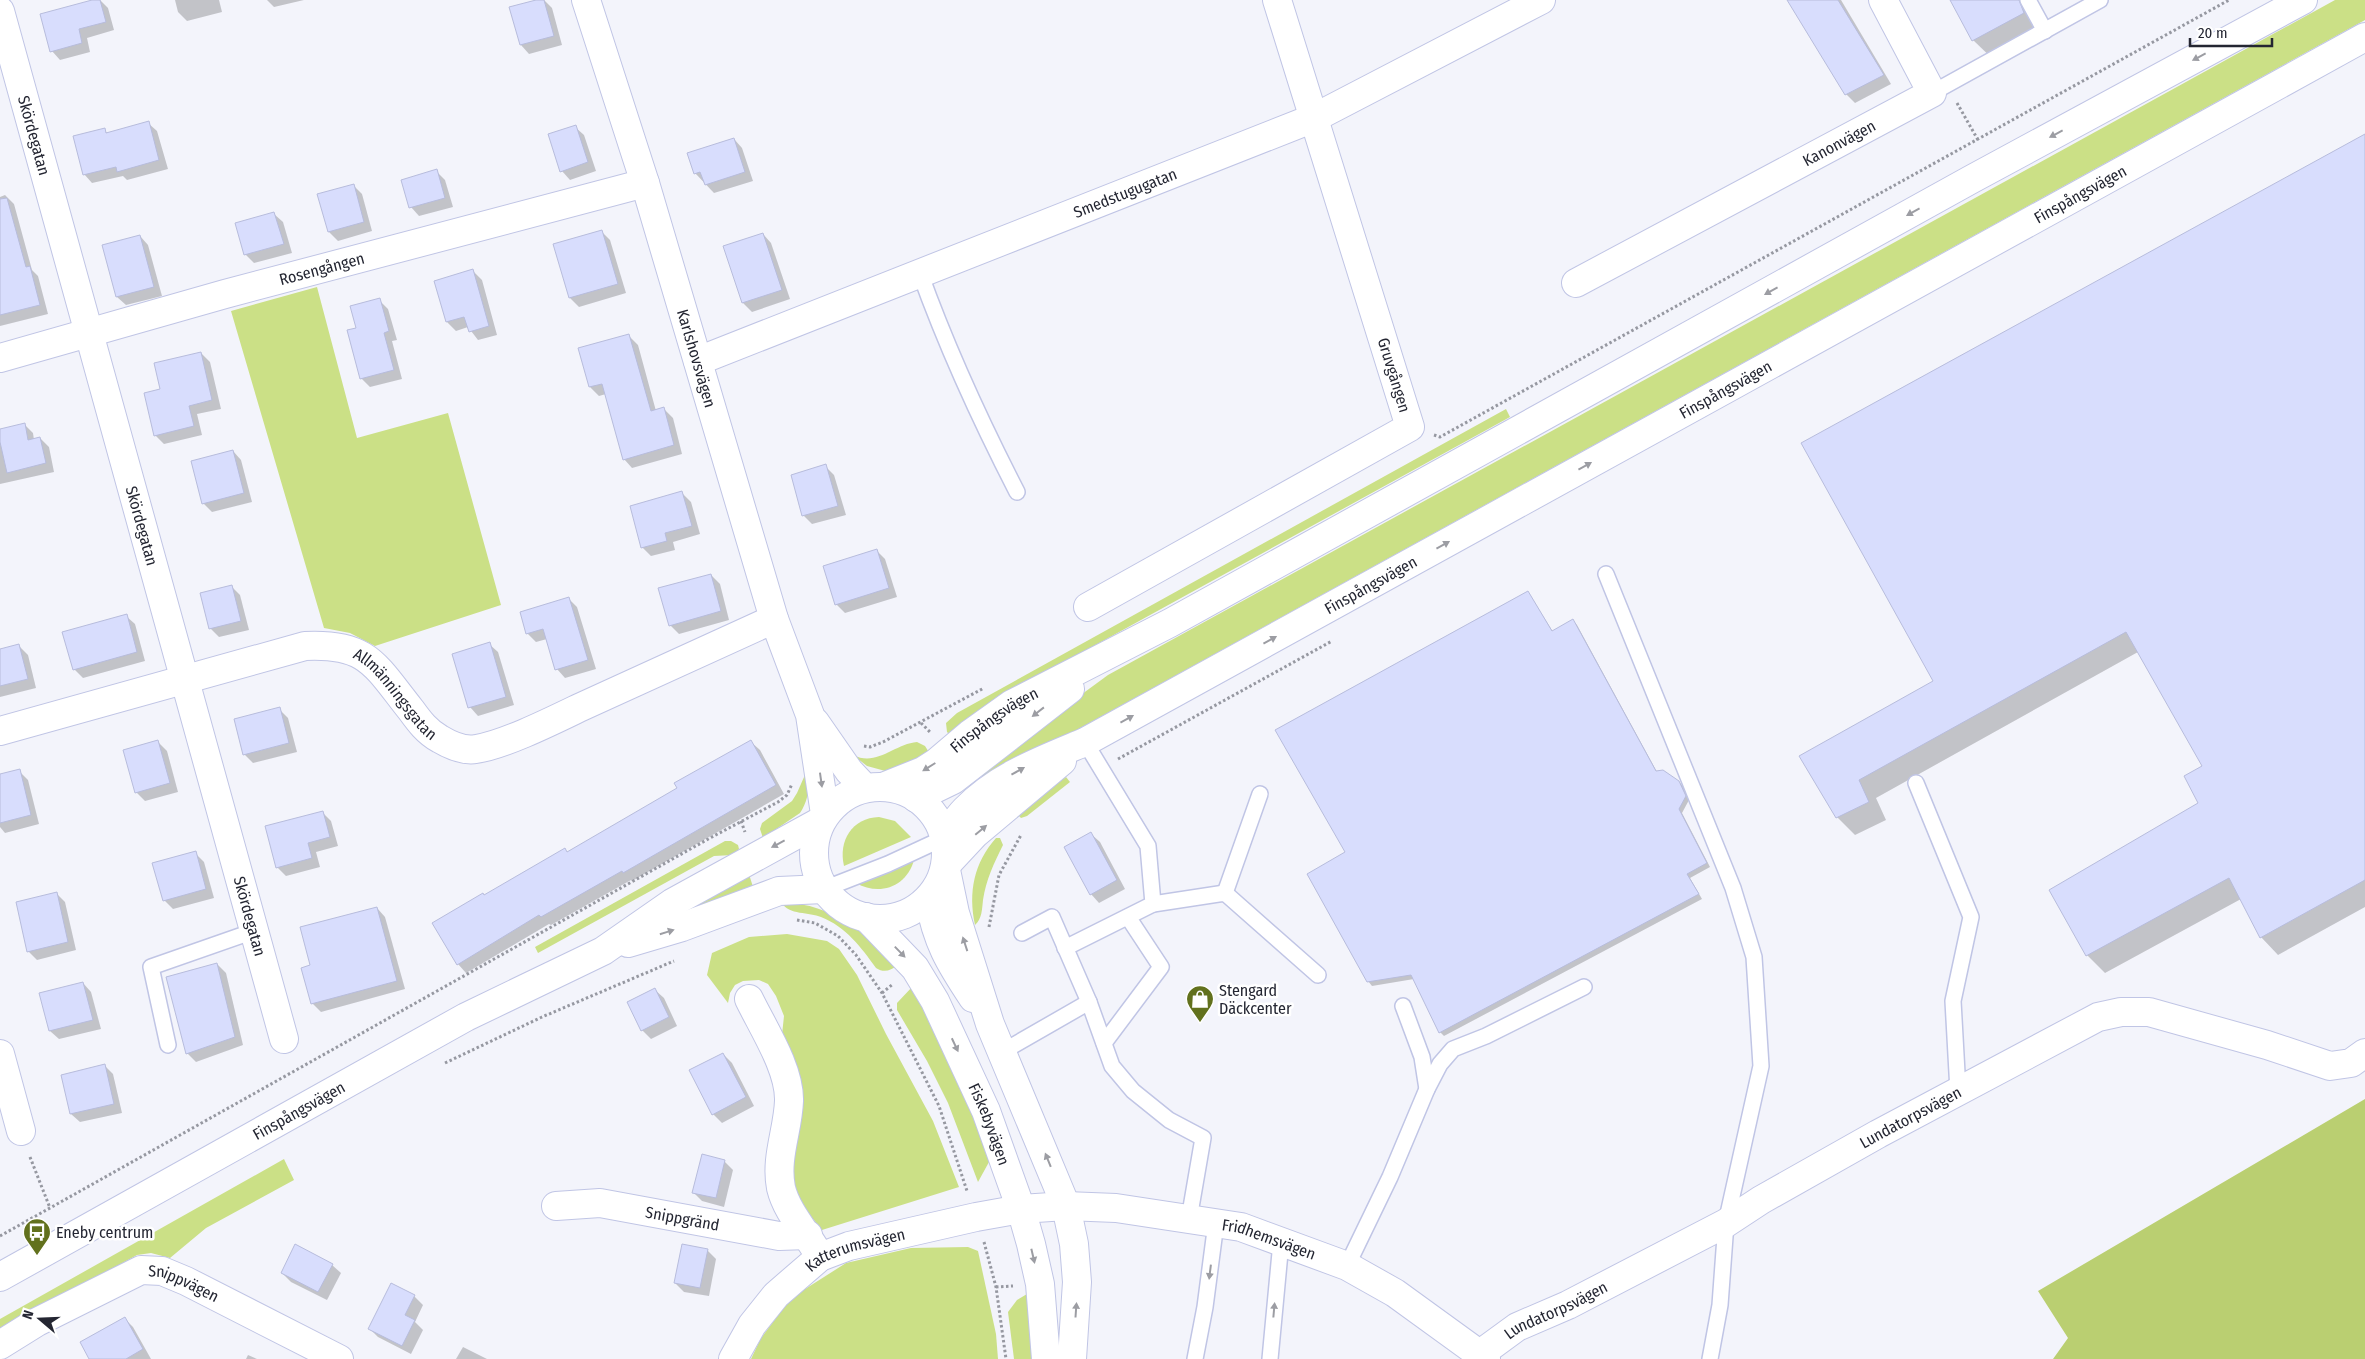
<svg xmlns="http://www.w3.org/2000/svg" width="2365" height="1359" font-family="'Fira Sans Condensed',sans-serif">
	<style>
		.green { fill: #cbe086 }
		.forest { fill: #bacf71 }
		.shadow { fill: #0003 }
		.building { fill: #d8ddfd; stroke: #b7bcdc }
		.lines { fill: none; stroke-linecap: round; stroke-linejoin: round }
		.lane-casing { stroke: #c0c5e5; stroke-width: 18 }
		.street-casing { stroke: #c0c5e5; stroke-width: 30 }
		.secondary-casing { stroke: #c0c5e5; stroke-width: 30 }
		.path { stroke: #9698a1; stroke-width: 3; stroke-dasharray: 2.5 2.5; stroke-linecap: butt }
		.lane { stroke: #fff; stroke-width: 15 }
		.street { stroke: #fff; stroke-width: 28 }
		.secondary { stroke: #fff; stroke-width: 28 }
		.oneway { fill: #9c9da3 }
		.labels { text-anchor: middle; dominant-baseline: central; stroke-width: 5; stroke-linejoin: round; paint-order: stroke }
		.street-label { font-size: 16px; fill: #242632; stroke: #fff }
		.poi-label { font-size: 16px; fill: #242632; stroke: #fff; text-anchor: start }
	</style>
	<rect width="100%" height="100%" fill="#f3f4fb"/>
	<g class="green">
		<polygon points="2335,0 2365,0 2365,20 1026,758 984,779 979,773 1048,719 1108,675"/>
		<polygon points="317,287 357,438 448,413 501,605 375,646 350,633 324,628 231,311"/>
		<polygon points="1506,409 1510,417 1030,681 951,736 947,732 946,723 957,713"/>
		<path d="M917 742 925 746 930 754 889 772 867 766 853 755C877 767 894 744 917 742Z"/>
		<path d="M808 768C809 785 810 798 800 813L763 838 760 829 762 823 792 801 797 793Z"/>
		<polygon points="1066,777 1070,782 1027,816 1021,818 1019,816 1040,796"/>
		<path d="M879 817 895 821 911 837 844 866C838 841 852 818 879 817Z"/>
		<path d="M996 838H1000L1003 845C994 863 986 880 983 900 982 909 982 919 975 925 968 892 974 863 996 838Z"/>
		<polygon points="725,841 731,841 738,845 739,849 733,855 714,856 538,953 535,947"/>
		<path d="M914 860C907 886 880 897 856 883Z"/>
		<polygon points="748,871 753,887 651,932"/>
		<path d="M782 903C831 902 865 934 898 965 890 971 884 973 876 968 861 947 846 927 821 917 810 912 788 915 782 903Z"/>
		<polygon points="787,934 827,941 839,949 857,975 886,1034 933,1121 959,1187 822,1230 795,1197 781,1044 784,1016 776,996 768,984 759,980 743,981 735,985 730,993 728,1003 707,975 712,953 749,937"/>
		<polygon points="913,986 989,1145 989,1162 978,1182 948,1103 927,1061 897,1010 897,1003"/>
		<polygon points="284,1159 294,1180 206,1228 170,1258 151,1253 137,1255 0,1331 0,1319"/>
		<polygon points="968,1247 978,1251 996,1334 998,1359 751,1359 761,1338 791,1298 846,1263 911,1248"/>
		<polygon points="1027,1294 1032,1359 1014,1359 1008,1312 1017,1300"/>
	</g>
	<polygon class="forest" points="2365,1099 2365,1359 2053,1359 2068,1338 2038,1291"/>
	<g class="shadow">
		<polygon points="97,0 100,0 108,8 114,30 87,38 90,52 60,60 52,51"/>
		<polygon points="175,0 219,0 222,12 187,21 178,12"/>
		<polygon points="267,0 304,0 274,7"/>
		<polygon points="541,0 544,0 552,8 562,45 529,54 521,45"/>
		<polygon points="1788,0 1841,0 1891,84 1855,103 1846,94"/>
		<polygon points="1952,0 2025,0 2047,39 1999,65 1973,40"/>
		<polygon points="148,123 157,131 168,169 127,180 123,176 92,183 84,174 104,130 108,134"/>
		<polygon points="575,127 584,135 596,171 570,180 562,171"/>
		<polygon points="2365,135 2365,907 2278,955 2261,937 2241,899 2105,973 2087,955 2200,804 2204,767 2138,652 1876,798 1886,820 1855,835 1837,817 1801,756 1935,681"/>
		<polygon points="734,139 742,148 753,181 714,193 695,173"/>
		<polygon points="436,171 445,180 453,207 419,216 411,207"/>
		<polygon points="353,185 362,194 372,231 338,241 329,232 319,195"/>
		<polygon points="5,195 14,204 32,270 38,276 48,314 0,326 0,197"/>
		<polygon points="274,214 283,222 292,253 254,263 245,254"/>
		<polygon points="601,231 610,240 626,293 579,307 570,298 555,245"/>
		<polygon points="763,234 771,243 790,299 752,312 743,303 725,247"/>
		<polygon points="140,236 148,245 162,296 126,305 117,297"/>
		<polygon points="473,271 482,280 497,335 478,340 468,327 456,331 447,322"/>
		<polygon points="379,300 388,309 397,340 392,341 402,379 370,387 361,378 357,329"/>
		<polygon points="629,336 638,345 656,411 664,409 673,418 682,454 632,468 624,459 606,394 599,396 590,387"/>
		<polygon points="201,353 210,362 221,409 197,414 202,435 164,444 155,435 162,390"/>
		<polygon points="24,424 33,433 34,440 40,438 49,447 54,472 0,484 0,430"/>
		<polygon points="233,451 241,460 252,502 212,512 203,503"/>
		<polygon points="825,466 834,475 846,515 812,524 804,516"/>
		<polygon points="682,493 691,502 700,534 673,542 675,550 651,556 642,547"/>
		<polygon points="876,550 885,559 897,597 845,613 836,604"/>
		<polygon points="711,575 720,584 729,620 679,634 670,625"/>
		<polygon points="231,586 240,595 249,630 219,637 210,628"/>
		<polygon points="1528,592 1553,632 1573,621 1577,625 1657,772 1679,782 1683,786 1689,800 1682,813 1710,867 1690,878 1702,899 1444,1036 1440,1032 1414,979 1372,986 1368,981 1347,853"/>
		<polygon points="568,598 577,607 596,669 565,678 557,669 547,639 536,642 527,633"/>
		<polygon points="126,616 135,624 145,661 83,678 74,669"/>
		<polygon points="489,644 498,652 514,705 478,716 470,707"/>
		<polygon points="19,646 28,655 36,688 0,697 0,651"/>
		<polygon points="279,709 288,718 297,752 253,763 244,754"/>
		<polygon points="158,742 167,751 178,792 145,801 136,792"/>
		<polygon points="751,742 760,750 784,794 632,881 631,880 551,925 549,924 466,973 458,964 484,896 567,853 679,788"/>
		<polygon points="19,771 28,780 39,824 5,833 0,827 0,776"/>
		<polygon points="323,813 331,821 338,846 316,852 320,867 286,876 277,867"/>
		<polygon points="1091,834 1100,842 1125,889 1099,903 1091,894"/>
		<polygon points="195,853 204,862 214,898 173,909 164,900"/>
		<polygon points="56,893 65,902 76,950 37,960 28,951"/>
		<polygon points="377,908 385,917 405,989 321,1012 312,1003 312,966"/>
		<polygon points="217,964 226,973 243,1045 196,1062 187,1053"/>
		<polygon points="83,983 91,992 101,1029 59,1039 50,1031"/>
		<polygon points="655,990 664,998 677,1026 651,1039 642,1030"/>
		<polygon points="723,1054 732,1063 754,1106 722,1123 713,1114"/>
		<polygon points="105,1066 113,1074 122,1113 80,1122 71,1114"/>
		<polygon points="724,1161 733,1170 724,1207 702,1201 693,1192"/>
		<polygon points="707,1250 716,1259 709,1296 684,1292 675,1283"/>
		<polygon points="332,1265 341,1273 327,1300 291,1282 282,1273"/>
		<polygon points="414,1296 423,1305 415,1322 423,1330 411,1354 378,1337 369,1328"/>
		<polygon points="124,1318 133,1327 151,1359 91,1359"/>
		<polygon points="463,1347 487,1359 456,1359"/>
		<polygon points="248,1355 257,1359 246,1359"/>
	</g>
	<g class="building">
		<polygon points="92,0 100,0 106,22 79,29 82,43 50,52 40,14"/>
		<polygon points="536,0 544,0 554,36 520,45 509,7"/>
		<polygon points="1787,0 1838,0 1884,75 1845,95"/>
		<polygon points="1950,0 2019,0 2024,13 1972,41"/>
		<polygon points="149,121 159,160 117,172 116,167 83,175 73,136 105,128 106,133"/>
		<polygon points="576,125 588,162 560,172 548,134"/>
		<polygon points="2365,134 2365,880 2260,938 2229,878 2086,956 2049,890 2198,803 2184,776 2202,766 2126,632 1859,780 1869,802 1836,818 1799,756 1933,681 1801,443"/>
		<polygon points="734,138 745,172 705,185 700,172 694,174 687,153"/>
		<polygon points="437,169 445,198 409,208 401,180"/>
		<polygon points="354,184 364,222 328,232 317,194"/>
		<polygon points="7,198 26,267 30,266 40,305 0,315 0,199"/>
		<polygon points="274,212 284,244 244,255 235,223"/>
		<polygon points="602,230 618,284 569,298 553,244"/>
		<polygon points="763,233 782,290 742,303 723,246"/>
		<polygon points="140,235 154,287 116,297 102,245"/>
		<polygon points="473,269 489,326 469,332 464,317 446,322 434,281"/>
		<polygon points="380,298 389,331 384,333 394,370 360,379 347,330 356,328 350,306"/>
		<polygon points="629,334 651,411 664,407 674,445 623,460 602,384 589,387 578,348"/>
		<polygon points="201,352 212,400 189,406 194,426 154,436 144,393 160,389 154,363"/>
		<polygon points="25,423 28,440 40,437 46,463 7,473 0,442 0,429"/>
		<polygon points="233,450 244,493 202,504 191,461"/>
		<polygon points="826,464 838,506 802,516 791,475"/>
		<polygon points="682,491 692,526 665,533 667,541 641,548 630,506"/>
		<polygon points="877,549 889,588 835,605 823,566"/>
		<polygon points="711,574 721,611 669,626 658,588"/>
		<polygon points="232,585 241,621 209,629 200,593"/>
		<polygon points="1528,591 1552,631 1573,619 1656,771 1663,770 1679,781 1686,796 1679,809 1707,863 1687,874 1699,894 1439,1033 1411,975 1367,982 1307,874 1345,852 1275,730"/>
		<polygon points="569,597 588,660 555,670 543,629 526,634 520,612"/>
		<polygon points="127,614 137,652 73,670 62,632"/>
		<polygon points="490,642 506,697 468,708 452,654"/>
		<polygon points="19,644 28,679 0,686 0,649"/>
		<polygon points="280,707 289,743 243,755 234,719"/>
		<polygon points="158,740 170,783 135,793 123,750"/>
		<polygon points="751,740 776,785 623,873 622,871 541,917 539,915 457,965 432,923 483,893 484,895 565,848 567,852 677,788 674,783"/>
		<polygon points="20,769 31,815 0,823 0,774"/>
		<polygon points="323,811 330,837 308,843 312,858 276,868 265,826"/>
		<polygon points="1091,832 1117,880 1090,895 1064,847"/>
		<polygon points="196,851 206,889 163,901 152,863"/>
		<polygon points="57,892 68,942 27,952 16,902"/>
		<polygon points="377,907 397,981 311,1004 301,968 310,965 300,927"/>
		<polygon points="217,963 235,1037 186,1054 166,977"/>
		<polygon points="83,982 93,1020 49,1031 39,993"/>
		<polygon points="655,988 669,1017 641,1031 627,1002"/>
		<polygon points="723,1053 746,1097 712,1115 689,1070"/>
		<polygon points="105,1064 114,1104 70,1114 61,1075"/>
		<polygon points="702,1154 725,1160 716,1198 692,1193"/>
		<polygon points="295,1244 333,1264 318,1292 281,1273"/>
		<polygon points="682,1244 708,1249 700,1288 674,1283"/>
		<polygon points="391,1283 415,1295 405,1315 415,1320 402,1346 368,1329"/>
		<polygon points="125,1317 143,1349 126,1359 89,1359 80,1342"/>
	</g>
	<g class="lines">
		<g class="lane-casing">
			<g id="lane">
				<polyline points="2028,0 2045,31"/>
				<polyline points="1932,93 2100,0"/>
				<path d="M920 273C947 348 980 420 1017 492"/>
				<polyline points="1606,574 1733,888 1754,957 1761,1066 1726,1223 1720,1305 1710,1359"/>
				<polyline points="1916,783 1971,917 1953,1001 1958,1091"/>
				<polyline points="824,889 888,864 944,838"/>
				<polyline points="1225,893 1260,794"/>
				<polyline points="1153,904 1225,893 1318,975"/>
				<polyline points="1022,933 1052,917 1089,1002 1112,1066 1133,1091 1169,1120 1203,1138 1189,1219"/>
				<polyline points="1065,948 1153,904 1148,846 1085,742"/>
				<polyline points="1403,1006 1422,1057 1427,1089"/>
				<polyline points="1104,1043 1161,967 1128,917"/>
				<polyline points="168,1045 151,967 254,931"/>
				<polyline points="1002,1052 1089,1002"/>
				<polyline points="1347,1266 1390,1177 1427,1089 1440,1064 1453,1049 1486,1036 1584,987"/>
				<polyline points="1195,1359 1205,1307 1216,1223"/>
				<polyline points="1270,1359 1281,1242"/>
			</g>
		</g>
		<g class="street-casing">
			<g id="street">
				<path id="s1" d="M586 0 645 183 774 619 810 715 825 814"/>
				<path id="s2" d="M0 11 284 1039"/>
				<path id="s3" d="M1576 283 1932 93 1883 0"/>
				<path id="s4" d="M0 358 225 294 645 183"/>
				<path id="s5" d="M698 361 1314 118 1541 0"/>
				<polyline points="1088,607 1410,427 1277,0"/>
				<polyline points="815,722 849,771 865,788"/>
				<path id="s6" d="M0 731 305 646C368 643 375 665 411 710 419 721 427 732 440 739 450 745 464 751 476 749 504 745 554 720 581 707 646 678 710 648 774 619"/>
				<path d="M749 999C763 1028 790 1069 789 1101 788 1130 775 1158 781 1188 787 1213 808 1234 820 1257"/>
				<polyline points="0,1054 21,1131"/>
				<path id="s7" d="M556 1206 600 1203 779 1236 808 1235"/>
				<path id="s8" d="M0 1345 37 1322 141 1270 162 1271 186 1281 339 1359"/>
				<path id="s9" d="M1480 1354 1517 1327 1568 1305 1726 1223 1761 1200 1878 1134 2098 1017 2121 1012H2149L2267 1045 2330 1066 2351 1063 2365 1053"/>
				<path id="s10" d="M733 1359 752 1325 776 1295 820 1257 849 1246 976 1217 1021 1209 1066 1206 1116 1208 1241 1227 1347 1266 1395 1293 1486 1359"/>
			</g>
		</g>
		<g class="secondary-casing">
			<g id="secondary">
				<path id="s11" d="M883 787 923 771 937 762 970 734 1012 704 1170 623 1972 179 2303 0"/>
				<circle cx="880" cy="853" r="66"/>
				<polyline points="916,798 953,780 1070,689"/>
				<path id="s12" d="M944 838C951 828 957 818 965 810 998 776 1042 760 1085 742L2365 37"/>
				<polyline points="947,864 975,834 1062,761"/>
				<polyline points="946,870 955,913 990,1024 1066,1206 1074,1244 1077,1282 1072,1359"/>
				<path d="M929 899C937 942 949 962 973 998"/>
				<path id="s13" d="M866 917 915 968 935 1001 986 1111 1021 1209 1031 1244 1040 1284 1046 1359"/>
				<polyline points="628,943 682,927 779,891 824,889"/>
				<path id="s14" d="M0 1277 466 1017 603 951 672 903 821 821"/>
			</g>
		</g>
		<g class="path">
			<polyline points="1957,103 1978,140"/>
			<polyline points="1434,435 1440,437 2229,0"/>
			<polyline points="921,723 931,733"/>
			<polyline points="864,746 870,747 883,742 984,688"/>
			<polyline points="1118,759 1332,641"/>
			<polyline points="741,821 745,832"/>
			<polyline points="797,920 815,923 838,936 856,955 882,993 939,1106 967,1191"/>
			<polyline points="989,927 999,875 1021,835"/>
			<polyline points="882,993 893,984"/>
			<polyline points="445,1063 542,1017 674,961"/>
			<polyline points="30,1157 50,1208"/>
			<polyline points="0,1236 710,838 778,802 787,795 792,784"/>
			<polyline points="984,1242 996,1287 1006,1359"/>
			<polyline points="996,1287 1013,1286"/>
		</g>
		<use href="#lane" class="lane"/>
		<use href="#street" class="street"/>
		<use href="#secondary" class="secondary"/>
	</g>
	<defs><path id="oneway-solid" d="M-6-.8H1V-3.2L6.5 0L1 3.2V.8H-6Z" transform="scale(1.25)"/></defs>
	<g class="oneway">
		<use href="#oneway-solid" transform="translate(2199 57) rotate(152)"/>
		<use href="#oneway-solid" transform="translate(2056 134) rotate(152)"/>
		<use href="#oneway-solid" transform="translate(1913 212) rotate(151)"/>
		<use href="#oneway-solid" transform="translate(1771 291) rotate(151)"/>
		<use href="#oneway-solid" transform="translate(1585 466) rotate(-29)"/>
		<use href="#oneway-solid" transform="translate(1443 545) rotate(-29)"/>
		<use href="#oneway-solid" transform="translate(1270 640) rotate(-29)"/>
		<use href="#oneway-solid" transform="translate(1038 712) rotate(142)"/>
		<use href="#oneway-solid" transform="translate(1127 719) rotate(-29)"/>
		<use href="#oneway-solid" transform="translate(929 767) rotate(148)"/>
		<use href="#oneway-solid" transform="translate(1018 771) rotate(-29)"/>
		<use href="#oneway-solid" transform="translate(821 780) rotate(82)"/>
		<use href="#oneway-solid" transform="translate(981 830) rotate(-40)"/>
		<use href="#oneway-solid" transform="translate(778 844) rotate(152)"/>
		<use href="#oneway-solid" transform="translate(667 932) rotate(-17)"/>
		<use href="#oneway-solid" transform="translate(965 944) rotate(-108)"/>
		<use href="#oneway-solid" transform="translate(900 952) rotate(46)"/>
		<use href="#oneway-solid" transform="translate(955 1045) rotate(65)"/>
		<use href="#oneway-solid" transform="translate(1048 1160) rotate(-112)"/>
		<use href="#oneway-solid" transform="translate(1033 1256) rotate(77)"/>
		<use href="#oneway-solid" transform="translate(1210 1272) rotate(97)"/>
		<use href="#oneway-solid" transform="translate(1076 1310) rotate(-86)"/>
		<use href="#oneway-solid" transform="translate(1274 1310) rotate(-85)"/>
	</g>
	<defs>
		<g id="shop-pin" transform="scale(1.4375)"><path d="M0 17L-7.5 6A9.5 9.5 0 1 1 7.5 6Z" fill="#62711d" stroke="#fff"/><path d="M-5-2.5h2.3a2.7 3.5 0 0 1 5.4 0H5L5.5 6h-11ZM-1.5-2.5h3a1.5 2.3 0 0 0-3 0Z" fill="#fff"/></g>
		<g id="bus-pin" transform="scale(1.4375)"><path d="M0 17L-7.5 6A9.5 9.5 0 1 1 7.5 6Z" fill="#62711d" stroke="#fff"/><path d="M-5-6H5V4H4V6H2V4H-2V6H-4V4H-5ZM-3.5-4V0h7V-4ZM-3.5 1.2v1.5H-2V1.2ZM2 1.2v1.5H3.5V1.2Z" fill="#fff"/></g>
	</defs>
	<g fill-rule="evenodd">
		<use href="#shop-pin" x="1200" y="999"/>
		<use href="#bus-pin" x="37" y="1232"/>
	</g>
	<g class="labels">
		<g class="street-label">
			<text stroke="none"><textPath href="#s2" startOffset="129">Skördegatan</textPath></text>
			<text stroke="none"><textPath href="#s3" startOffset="298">Kanonvägen</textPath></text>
			<text stroke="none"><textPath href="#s5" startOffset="459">Smedstugugatan</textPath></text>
			<text stroke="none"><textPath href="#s12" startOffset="1310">Finspångsvägen</textPath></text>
			<text stroke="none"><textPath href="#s4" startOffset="334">Rosengången</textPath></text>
			<text stroke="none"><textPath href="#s1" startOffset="375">Karlshovsvägen</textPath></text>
			<text transform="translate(1394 375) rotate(73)">Gruvgången</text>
			<text stroke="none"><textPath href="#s12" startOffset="905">Finspångsvägen</textPath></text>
			<text stroke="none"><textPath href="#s2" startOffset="534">Skördegatan</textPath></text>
			<text stroke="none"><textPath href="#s12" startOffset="500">Finspångsvägen</textPath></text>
			<text stroke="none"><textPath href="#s6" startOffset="426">Allmänningsgatan</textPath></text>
			<text stroke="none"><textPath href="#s11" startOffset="131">Finspångsvägen</textPath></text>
			<text stroke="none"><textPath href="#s2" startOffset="939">Skördegatan</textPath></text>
			<text stroke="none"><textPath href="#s14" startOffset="342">Finspångsvägen</textPath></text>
			<text stroke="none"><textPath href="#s9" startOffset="492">Lundatorpsvägen</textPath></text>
			<text stroke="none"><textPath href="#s13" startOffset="244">Fiskebyvägen</textPath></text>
			<text stroke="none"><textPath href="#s7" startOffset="128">Snippgränd</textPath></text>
			<text stroke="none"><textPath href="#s10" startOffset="594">Fridhemsvägen</textPath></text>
			<text stroke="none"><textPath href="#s10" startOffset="171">Katterumsvägen</textPath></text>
			<text stroke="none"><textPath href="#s8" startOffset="205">Snippvägen</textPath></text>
			<text stroke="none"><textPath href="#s9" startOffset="88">Lundatorpsvägen</textPath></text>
		</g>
		<g class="poi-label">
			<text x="1219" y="990">Stengard<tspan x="1219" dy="18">Däckcenter</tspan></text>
			<text x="56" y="1232">Eneby centrum</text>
		</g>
	</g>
	<g transform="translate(40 1319) rotate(289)" stroke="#ffffff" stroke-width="4" paint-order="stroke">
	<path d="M0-4L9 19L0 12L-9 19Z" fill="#242632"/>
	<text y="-8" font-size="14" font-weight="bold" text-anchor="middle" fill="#242632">N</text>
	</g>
	<path d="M2190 38v8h82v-8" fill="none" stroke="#242632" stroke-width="2.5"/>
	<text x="2198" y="38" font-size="15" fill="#242632" stroke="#ffffff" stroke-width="4" paint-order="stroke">20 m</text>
</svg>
